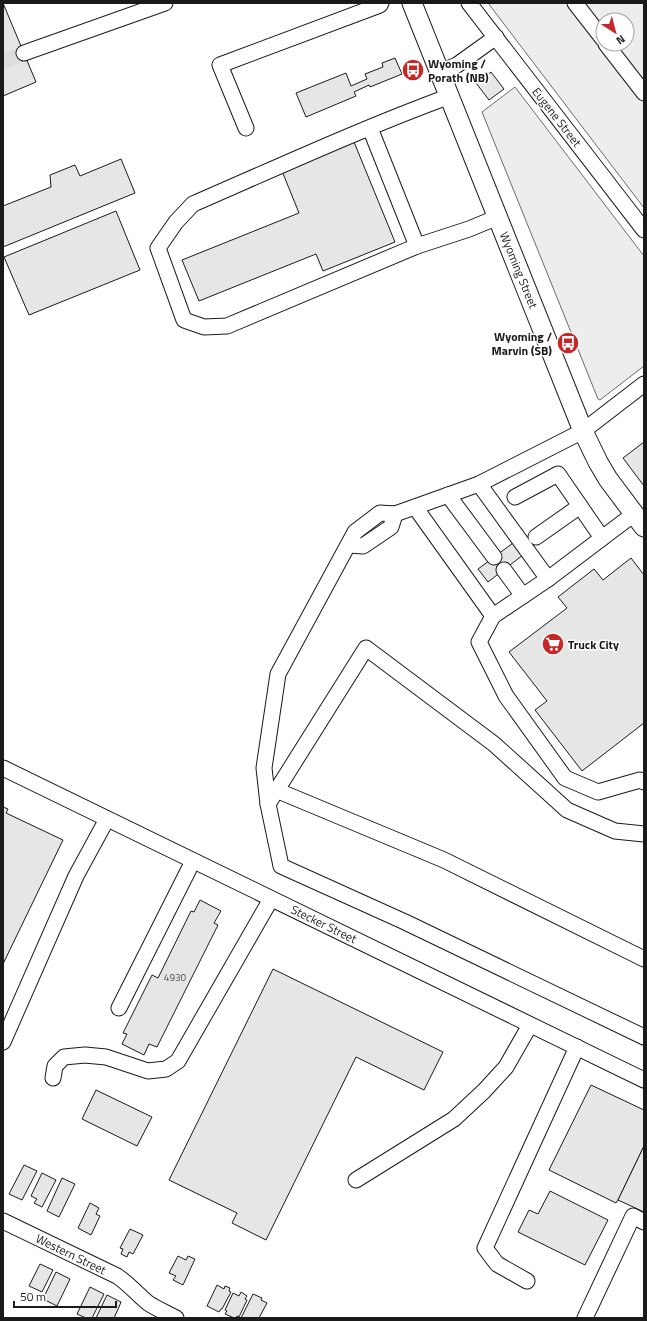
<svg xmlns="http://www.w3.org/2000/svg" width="647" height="1321" font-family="'Titillium Web',sans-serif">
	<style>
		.green { fill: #ededed; stroke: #6a6a6a; fill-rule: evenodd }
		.building { fill: #e6e6e6; stroke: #1a1a1a }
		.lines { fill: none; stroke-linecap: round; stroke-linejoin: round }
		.minor-tunnel { stroke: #ddd; stroke-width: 15; stroke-dasharray: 15 8; stroke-linecap: butt }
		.minor-casing { stroke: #1a1a1a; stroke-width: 17 }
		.major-casing { stroke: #1a1a1a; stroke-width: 21 }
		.minor { stroke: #fff; stroke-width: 15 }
		.major { stroke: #fff; stroke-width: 19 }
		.labels { text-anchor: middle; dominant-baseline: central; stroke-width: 3; stroke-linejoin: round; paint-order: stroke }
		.number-label { font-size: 10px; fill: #4d4d4d }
		.poi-label { font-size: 12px; font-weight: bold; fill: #1a1a1a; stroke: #fff; text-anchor: start }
		.street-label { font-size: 12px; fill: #1a1a1a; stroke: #fff }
	</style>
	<rect width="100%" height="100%" fill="#fff"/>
	<g class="green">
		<path d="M488 3H644V208ZM603 20H627V44H603Z"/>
		<polygon points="515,87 644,256 644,366 600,400 598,399 482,112"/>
	</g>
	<g class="building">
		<polygon points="3,3 36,82 3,96"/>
		<polygon points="395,58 402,74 370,87 369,85 354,92 356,96 306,117 296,93 346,73 351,86 367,79 365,74 383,67 382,63"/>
		<polygon points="491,72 504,89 489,100 476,83"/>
		<polygon points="354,142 395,242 323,271 316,254 199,301 182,260 299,213 282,171"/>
		<polygon points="121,159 135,193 3,247 3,206 51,187 50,175 75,165 80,176"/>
		<polygon points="116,211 140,270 29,315 4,257"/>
		<polygon points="644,442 644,486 623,458"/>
		<polygon points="513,543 523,555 488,582 478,569"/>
		<polygon points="631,558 644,575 644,723 582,771 535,710 547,701 509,652 567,608 558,597 594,569 603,580"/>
		<polygon points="3,807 8,809 6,813 63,840 3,964"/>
		<polygon points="200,900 221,911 214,923 218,925 157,1047 149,1044 144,1055 122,1044 127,1034 123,1033 152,975 158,978 191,911 194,912"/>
		<polygon points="273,969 443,1052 424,1090 356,1057 266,1240 232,1223 237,1213 169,1180"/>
		<polygon points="591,1085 644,1110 644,1146 618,1200 616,1203 549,1170"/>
		<polygon points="96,1090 152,1117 137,1146 82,1119"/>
		<polygon points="644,1146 644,1212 618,1200"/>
		<polygon points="24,1165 37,1171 22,1200 9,1194"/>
		<polygon points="42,1173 56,1180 42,1207 34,1203 37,1199 31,1196"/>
		<polygon points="62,1178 75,1184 59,1217 47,1211"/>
		<polygon points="550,1191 608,1220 585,1265 518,1232 529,1210 538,1214"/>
		<polygon points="90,1203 99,1208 96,1214 100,1216 91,1235 78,1228"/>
		<polygon points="130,1229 143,1235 133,1254 129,1252 127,1257 121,1254 123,1249 120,1248"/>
		<polygon points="178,1256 186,1260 188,1256 195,1259 183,1285 173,1280 176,1276 169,1273"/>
		<polygon points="40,1264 53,1270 42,1292 29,1286"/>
		<polygon points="56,1272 70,1279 57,1306 43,1299"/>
		<polygon points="217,1285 224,1289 225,1286 230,1288 229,1291 231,1292 222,1309 221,1309 219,1312 207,1306"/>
		<polygon points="90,1287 104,1294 92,1318 86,1318 77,1314"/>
		<polygon points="241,1292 247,1296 245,1299 247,1300 239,1317 237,1316 236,1318 234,1318 225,1314 227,1311 225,1310 233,1293 239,1296"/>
		<polygon points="253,1294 262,1298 261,1300 267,1303 259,1318 241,1318"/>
		<polygon points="107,1295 121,1302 119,1307 114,1318 96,1318"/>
	</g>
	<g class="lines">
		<polyline class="minor-tunnel" points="3,62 24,53"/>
		<g class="minor-casing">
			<g id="minor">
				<polyline points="469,3 644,230"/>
				<polyline points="575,3 603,39"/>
				<polyline points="606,44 644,93"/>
				<polyline points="24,53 165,3"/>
				<polyline points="440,72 457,65 496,37"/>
				<polyline points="246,128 220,65 380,5 381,3"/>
				<path d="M370 128 417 246 227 326 204 327 184 320 158 248 176 222 193 204C278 167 363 128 450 96"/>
				<polyline points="417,246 469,229 498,217"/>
				<polyline points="644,384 583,431 479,484 395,514 380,513 355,532 278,674 264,768 268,804 281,866 405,922 644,1037"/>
				<polyline points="479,484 548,579 634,514"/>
				<polyline points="448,495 494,557"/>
				<polyline points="515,497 558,474 602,538"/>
				<polyline points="415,507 493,616"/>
				<polyline points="536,537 580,506"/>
				<polyline points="349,545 363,546 391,527 395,514"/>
				<polyline points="504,570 523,596"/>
				<polyline points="548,579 493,616 479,642 506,696 565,778 598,792 640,780 644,782"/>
				<polyline points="3,768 644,1080"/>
				<polyline points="276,790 444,860 644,959"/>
				<polyline points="268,804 366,648 494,744 567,810 615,831 644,834"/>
				<polyline points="119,1008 193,861"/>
				<polyline points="3,1042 76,876 107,819"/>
				<polyline points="53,1078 55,1066 64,1057 85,1055 106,1057 148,1071 166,1069 178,1061 271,899"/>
				<polyline points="356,1180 454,1119 484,1091 506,1067 530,1025"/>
				<path d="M3 1221 117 1276C129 1284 137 1294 148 1303 157 1309 167 1313 176 1318"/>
				<polyline points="527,1281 497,1264 485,1248 577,1047"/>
				<polyline points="585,1318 633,1216 644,1222"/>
			</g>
		</g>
		<g class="major-casing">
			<polyline id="major" points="412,3 583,431 598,462 608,479 644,527"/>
		</g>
		<use href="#minor" class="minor"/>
		<use href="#major" class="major"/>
	</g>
	<defs>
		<g id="bus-disc" transform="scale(1.15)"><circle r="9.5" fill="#c62828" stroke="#fff"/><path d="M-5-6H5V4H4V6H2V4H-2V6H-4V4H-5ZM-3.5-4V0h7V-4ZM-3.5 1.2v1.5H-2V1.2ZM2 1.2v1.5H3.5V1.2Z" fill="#fff"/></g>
		<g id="supermarket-disc" transform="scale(1.15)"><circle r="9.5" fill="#c62828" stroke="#fff"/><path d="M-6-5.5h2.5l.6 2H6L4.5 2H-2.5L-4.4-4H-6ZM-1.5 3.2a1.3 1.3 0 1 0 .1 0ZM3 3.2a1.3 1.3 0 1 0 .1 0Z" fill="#fff"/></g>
	</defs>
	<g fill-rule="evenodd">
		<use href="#bus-disc" x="413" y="70"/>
		<use href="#bus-disc" x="568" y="343"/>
		<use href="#supermarket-disc" x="553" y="644"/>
	</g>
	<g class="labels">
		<g class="number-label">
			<text x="175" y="977">4930</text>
		</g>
		<g class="poi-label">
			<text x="428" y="63">Wyoming /<tspan x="428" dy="14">Porath (NB)</tspan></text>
			<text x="552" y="336" text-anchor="end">Wyoming /<tspan x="552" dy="14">Marvin (SB)</tspan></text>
			<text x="568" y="644">Truck City</text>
		</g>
		<g class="street-label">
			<text transform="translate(557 117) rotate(52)">Eugene Street</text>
			<text transform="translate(519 270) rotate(68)">Wyoming Street</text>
			<text transform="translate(324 924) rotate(26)">Stecker Street</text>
			<text transform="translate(71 1254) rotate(26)">Western Street</text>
		</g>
	</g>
	<rect width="647" height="1321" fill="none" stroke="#1a1a1a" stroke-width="8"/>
	<g transform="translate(615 32) rotate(144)"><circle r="19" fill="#ffffff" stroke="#a3a3a3"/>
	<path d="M0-3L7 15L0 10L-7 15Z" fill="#c62828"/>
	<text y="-6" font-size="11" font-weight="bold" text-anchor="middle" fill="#1a1a1a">N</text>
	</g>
	<path d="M14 1301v6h102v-6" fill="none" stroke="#1a1a1a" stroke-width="2"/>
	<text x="20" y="1301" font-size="12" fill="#1a1a1a" stroke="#ffffff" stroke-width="3" paint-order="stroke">50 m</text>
</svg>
